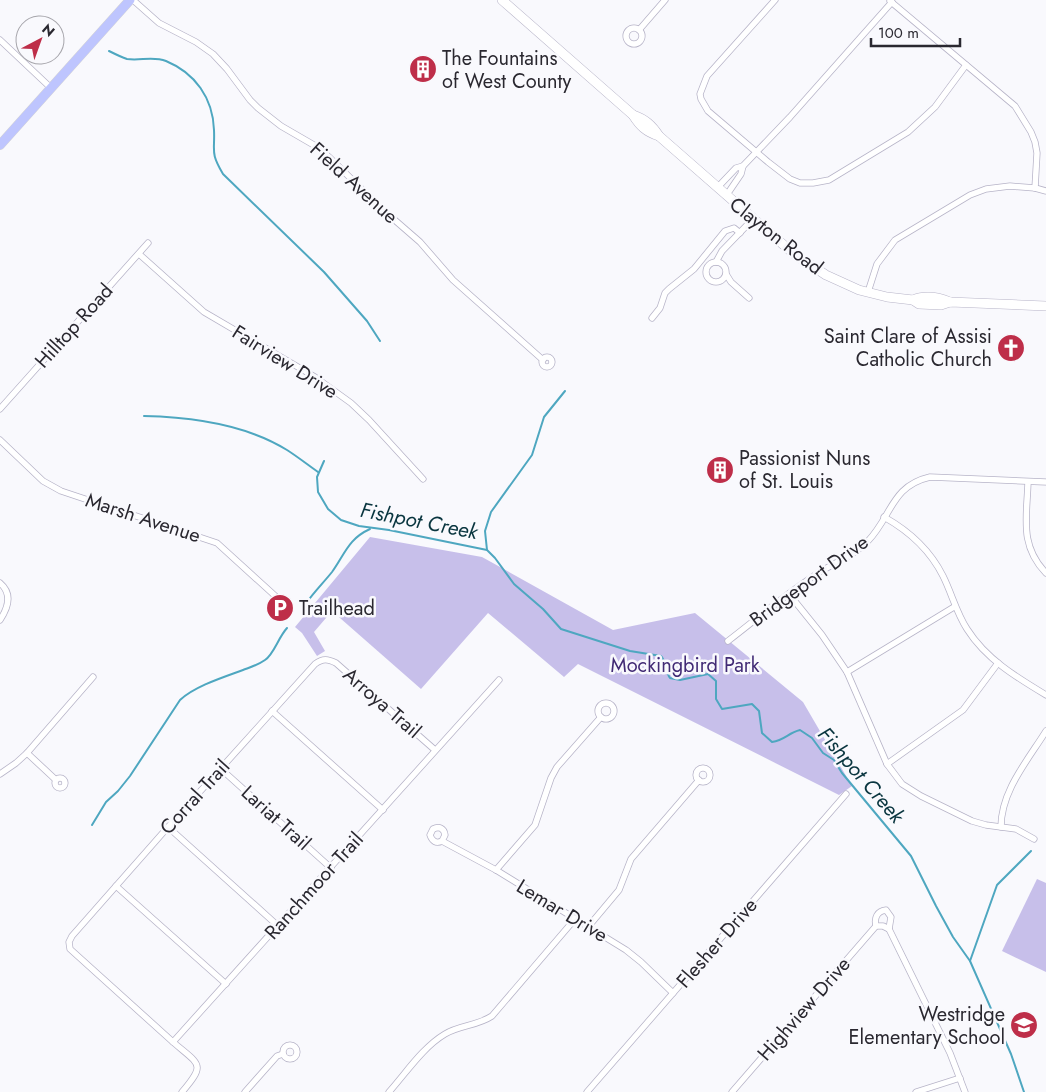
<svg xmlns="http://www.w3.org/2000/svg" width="1046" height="1092" font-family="Jost,sans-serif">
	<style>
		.green { fill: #c7bfea }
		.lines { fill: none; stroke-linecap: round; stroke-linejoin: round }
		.stream { stroke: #4ea7c0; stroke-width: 2 }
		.minor-casing { stroke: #b7b4c8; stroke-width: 7 }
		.secondary-casing { stroke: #b7b4c8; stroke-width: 10 }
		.primary-casing { stroke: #d4d4d6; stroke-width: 10 }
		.minor { stroke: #fff; stroke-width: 5.5 }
		.secondary { stroke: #fff; stroke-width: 9 }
		.primary { stroke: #bec5fe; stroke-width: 9 }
		.labels { text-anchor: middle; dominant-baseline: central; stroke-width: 5; stroke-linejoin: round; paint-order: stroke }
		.poi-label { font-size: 20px; fill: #2a2830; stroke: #f9f9fd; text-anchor: start }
		.street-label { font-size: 20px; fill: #2a2830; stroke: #f9f9fd }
		.park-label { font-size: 20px; fill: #422b75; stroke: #f9f9fd }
		.water-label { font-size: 21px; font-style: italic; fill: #09353f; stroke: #f9f9fd }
	</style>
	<rect width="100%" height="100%" fill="#f9f9fd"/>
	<g class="green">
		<polygon points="370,537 482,557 613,630 695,613 803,702 852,786 839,795 578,664 564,677 488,613 421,689 332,611 314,632 325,651 317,656 302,633 295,627"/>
		<polygon points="1037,879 1046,883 1046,972 1002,951"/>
	</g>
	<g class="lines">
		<g class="stream">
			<path d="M109 51C115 54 121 57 127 59 140 61 153 56 166 61 195 73 213 98 214 130 215 152 210 152 223 174L324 272 367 321 380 341"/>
			<path d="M144 416C192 417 245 424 287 450 298 457 308 465 318 472"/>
			<path d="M324 461 317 477 318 492 328 509 341 520 359 526 389 530 487 550 495 558 514 584 543 609 561 629 630 651 661 656C667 663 665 671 670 678L680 680 708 674 716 681V699L722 709 752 704 759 711 762 733 772 742C785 740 788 733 800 730L812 738 823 753 834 760 842 773 911 856 936 906 953 937 970 961 1011 1054 1024 1092"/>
			<polyline points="487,550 485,531 491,512 532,455 544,417 565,391"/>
			<path d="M307 602C315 591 324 582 332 572 345 554 348 539 370 529"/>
			<path d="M92 825 106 802 118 791 130 776 180 700C195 686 224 677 243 670 251 667 258 665 265 660 274 654 278 638 287 628"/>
			<polyline points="970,961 997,885 1031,851"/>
		</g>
		<g class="minor-casing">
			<g id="minor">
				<polyline points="133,0 159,23 196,42 213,54 227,69 250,100 258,108 281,126 319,148 329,157 382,209 420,242 453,280 543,360"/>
				<polyline points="775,0 707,76 700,94 701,99 708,111 768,162 790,179 800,183 813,183 829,180 908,132 935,107 966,65"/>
				<polyline points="890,1 1015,106 1031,132 1035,142 1037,153 1035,188"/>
				<circle cx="634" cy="36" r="8"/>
				<polyline points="639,30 665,0"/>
				<polyline points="0,40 51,88"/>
				<polyline points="717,188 736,168 743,166 790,117 892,2"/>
				<polyline points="726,196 741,174 743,166"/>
				<polyline points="139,254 204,312 315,377 351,403 369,420 423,479"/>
				<polyline points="716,262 722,251 753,219"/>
				<circle cx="716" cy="272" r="10"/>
				<polyline points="726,274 731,282 749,298"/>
				<polyline points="868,292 877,264 895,240 970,195 986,189 1010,186 1035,188 1046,191"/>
				<polyline points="652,318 660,308 665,293 669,289 694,269 725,231 734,228 740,233"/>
				<circle cx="547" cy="362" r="5"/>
				<polyline points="0,409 148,243"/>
				<polyline points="0,440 43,481 61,491 217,543 283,603"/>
				<path d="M1028 482C1027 517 1019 545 1046 573"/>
				<path d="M884 517C909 531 930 550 943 576 952 594 956 612 967 629 986 659 1016 677 1046 695"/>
				<path d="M0 583C13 594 8 608 0 620"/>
				<polyline points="789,594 822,635 847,672 887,764 902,784 921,796 972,821 986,825 1016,829 1034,839"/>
				<path d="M728 641C758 618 788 592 820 572 836 562 856 554 868 541 892 516 891 486 930 477L1046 482"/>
				<polyline points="847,672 954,607"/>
				<circle cx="606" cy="711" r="8"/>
				<polyline points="272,711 383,810"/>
				<polyline points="27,753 56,780"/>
				<polyline points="887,764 963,710 998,663"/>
				<circle cx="703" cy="775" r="7"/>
				<polyline points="221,769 331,868"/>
				<polyline points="0,774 16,763 27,753 93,677"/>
				<circle cx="60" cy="783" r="5"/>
				<polyline points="168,827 277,925"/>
				<path d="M1001 827C1001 791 1028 760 1046 731"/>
				<path d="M442 841 445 835C444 828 439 826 433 829L430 835C432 841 436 844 442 841L496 870 626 950 641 962 673 993"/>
				<polyline points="496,870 535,825 551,778 557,767 601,717"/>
				<polyline points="116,886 226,984"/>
				<polyline points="876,926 883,926 889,929 950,1053 965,1092"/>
				<polyline points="588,927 619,890 631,859 699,780"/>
				<path d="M173 1042 70 949 69 942 72 936 168 827 315 664C323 658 328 659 336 663L435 750"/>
				<circle cx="290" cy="1052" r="7"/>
				<path d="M182 1092C207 1063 199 1065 173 1042L499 680"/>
				<polyline points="245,1092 277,1056 283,1054"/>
				<path d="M389 1092C406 1073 423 1047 445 1034 460 1025 477 1026 492 1016L575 919"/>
				<polyline points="587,1092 846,794"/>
				<path d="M732 1092 876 926C874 918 877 911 886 910L891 917 889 929"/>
				<polyline points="916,1092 960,1078"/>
			</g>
		</g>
		<g class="secondary-casing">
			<g id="secondary">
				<path d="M502 0 633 115C640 126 646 132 659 136"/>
				<path d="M633 115C645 119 652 125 659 136L794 254 826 275 859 290 887 297 913 300 919 304 941 305 950 302 1046 306"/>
				<path d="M913 300C925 295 938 297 950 302"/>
			</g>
		</g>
		<g class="primary-casing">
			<polyline id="primary" points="0,145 130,0"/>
		</g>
		<use href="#minor" class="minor"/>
		<use href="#secondary" class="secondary"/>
		<use href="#primary" class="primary"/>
	</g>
	<defs>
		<g id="building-disc" transform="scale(1.4375)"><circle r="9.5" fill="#be2e49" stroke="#f9f9fd"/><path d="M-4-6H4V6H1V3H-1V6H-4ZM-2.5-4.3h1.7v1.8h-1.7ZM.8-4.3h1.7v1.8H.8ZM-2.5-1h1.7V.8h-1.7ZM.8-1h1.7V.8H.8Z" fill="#fff"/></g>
		<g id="church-disc" transform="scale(1.4375)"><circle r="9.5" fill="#be2e49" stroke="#f9f9fd"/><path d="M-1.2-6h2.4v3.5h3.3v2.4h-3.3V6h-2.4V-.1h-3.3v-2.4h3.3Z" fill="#fff"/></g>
		<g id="parking-disc" transform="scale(1.4375)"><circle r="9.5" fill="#be2e49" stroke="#f9f9fd"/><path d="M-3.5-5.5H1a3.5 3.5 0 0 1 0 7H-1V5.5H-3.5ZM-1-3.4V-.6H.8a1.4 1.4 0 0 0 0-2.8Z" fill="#fff"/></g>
		<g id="school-disc" transform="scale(1.4375)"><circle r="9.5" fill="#be2e49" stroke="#f9f9fd"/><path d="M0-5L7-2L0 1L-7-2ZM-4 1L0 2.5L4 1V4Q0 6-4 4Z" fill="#fff"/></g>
	</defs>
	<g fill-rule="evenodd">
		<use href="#building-disc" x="423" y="69"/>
		<use href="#church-disc" x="1011" y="348"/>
		<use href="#building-disc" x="720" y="470"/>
		<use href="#parking-disc" x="280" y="608"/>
		<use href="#school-disc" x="1024" y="1025"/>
	</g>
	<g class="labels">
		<g class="poi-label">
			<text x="442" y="58">The Fountains<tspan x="442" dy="23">of West County</tspan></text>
			<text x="992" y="336" text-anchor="end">Saint Clare of Assisi<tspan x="992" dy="23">Catholic Church</tspan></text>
			<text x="739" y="458">Passionist Nuns<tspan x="739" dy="23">of St. Louis</tspan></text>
			<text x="299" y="608">Trailhead</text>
			<text x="1005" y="1014" text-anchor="end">Westridge<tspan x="1005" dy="23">Elementary School</tspan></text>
		</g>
		<g class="street-label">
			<text transform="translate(354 183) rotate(42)">Field Avenue</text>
			<text transform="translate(776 236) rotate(38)">Clayton Road</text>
			<text transform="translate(74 326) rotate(-48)">Hilltop Road</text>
			<text transform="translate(285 362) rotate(32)">Fairview Drive</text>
			<text transform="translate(143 518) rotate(18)">Marsh Avenue</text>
			<text transform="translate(809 581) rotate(-36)">Bridgeport Drive</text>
			<text transform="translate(382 703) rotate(41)">Arroya Trail</text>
			<text transform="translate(195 797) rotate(-48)">Corral Trail</text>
			<text transform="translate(276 818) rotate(42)">Lariat Trail</text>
			<text transform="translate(314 886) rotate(-48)">Ranchmoor Trail</text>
			<text transform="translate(562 911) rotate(31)">Lemar Drive</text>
			<text transform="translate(717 943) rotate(-49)">Flesher Drive</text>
			<text transform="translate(804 1009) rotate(-49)">Highview Drive</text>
		</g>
		<g class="park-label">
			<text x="685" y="665">Mockingbird Park</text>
		</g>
		<g class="water-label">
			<text transform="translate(419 521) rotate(11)">Fishpot Creek</text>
			<text transform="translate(861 775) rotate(49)">Fishpot Creek</text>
		</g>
	</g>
	<g transform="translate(40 40) rotate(41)"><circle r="24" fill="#f9f9fd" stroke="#a6a5ab"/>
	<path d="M0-4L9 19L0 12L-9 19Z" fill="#be2e49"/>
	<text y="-8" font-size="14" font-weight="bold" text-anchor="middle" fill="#2a2830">N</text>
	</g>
	<path d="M871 38v8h89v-8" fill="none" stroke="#2a2830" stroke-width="2.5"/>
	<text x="878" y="38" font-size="15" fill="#2a2830" stroke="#f9f9fd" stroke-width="4" paint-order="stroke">100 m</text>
</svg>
